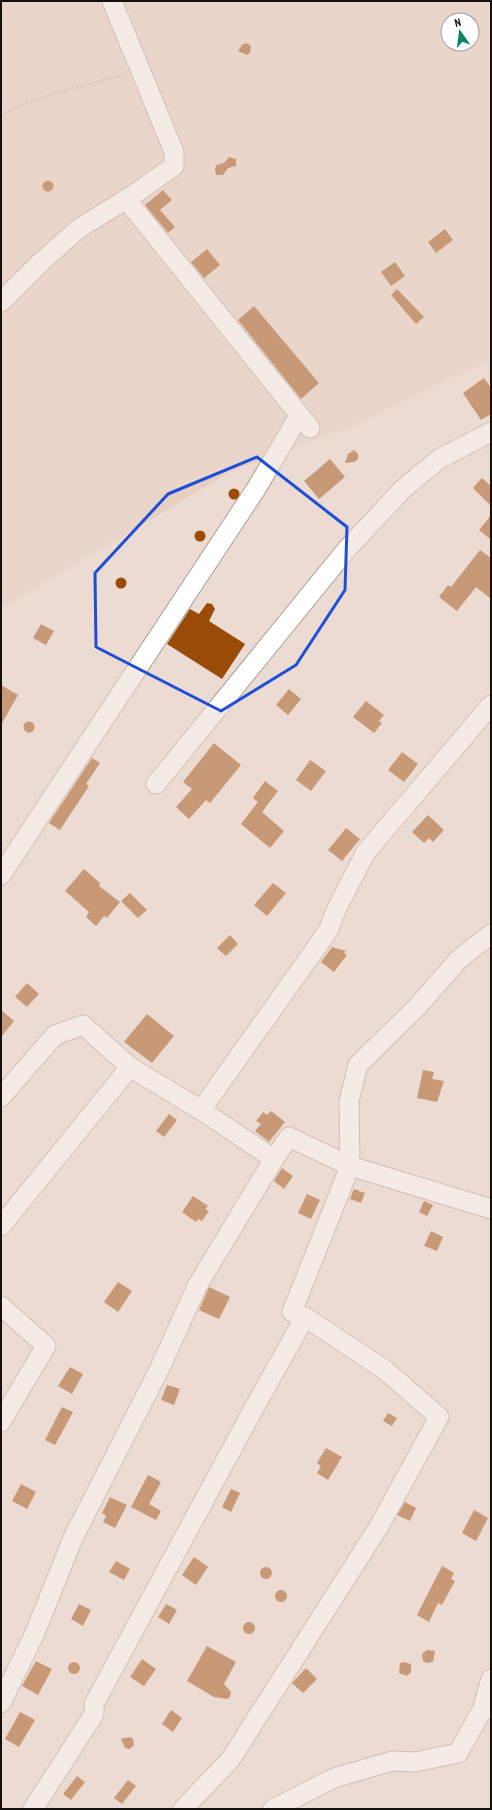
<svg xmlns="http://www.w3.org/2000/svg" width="492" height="1810" font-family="'PT Sans Narrow',sans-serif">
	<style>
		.built { fill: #e7cfc1; fill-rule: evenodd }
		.building { fill: #9a4b07 }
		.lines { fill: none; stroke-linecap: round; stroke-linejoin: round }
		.minor-casing { stroke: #ad9d94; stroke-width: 21 }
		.path { stroke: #978b84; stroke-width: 2.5; stroke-dasharray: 1 3; stroke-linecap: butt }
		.minor { stroke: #fff; stroke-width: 19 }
		.marked { fill: none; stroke: #1d4ed8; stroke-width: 3; stroke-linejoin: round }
	</style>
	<rect width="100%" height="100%" fill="#ecdbd2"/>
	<path class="built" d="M1 1H491V359L355 425 230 472 1 609ZM448 20H472V44H448Z"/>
	<g class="building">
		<polygon points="245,43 249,44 251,47 250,53 247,55 238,51 242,45"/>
		<polygon points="229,157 236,159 236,166 228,168 223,175 216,175 215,168 217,165 224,163"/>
		<circle cx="48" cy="186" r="5.5"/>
		<polygon points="163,190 172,200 160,210 175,227 168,233 145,205"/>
		<polygon points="445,229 453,240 436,253 428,242"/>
		<polygon points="207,249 220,265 204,278 191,262"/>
		<polygon points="395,262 405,276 391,286 381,272"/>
		<polygon points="397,289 424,317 416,324 391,295"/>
		<polygon points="254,306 319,383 301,399 238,320"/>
		<polygon points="484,378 491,388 491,414 481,420 463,393"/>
		<polygon points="354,450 358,454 358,459 354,462 345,463 348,454"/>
		<polygon points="330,459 345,477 319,499 304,481"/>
		<polygon points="482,478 491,486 491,506 473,488"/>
		<circle cx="234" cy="494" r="5.5"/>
		<polygon points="491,515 491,540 479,530"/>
		<circle cx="200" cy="536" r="5.5"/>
		<polygon points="480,550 491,558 491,599 476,587 457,611 439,597 448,585 451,587"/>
		<circle cx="121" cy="583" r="5.5"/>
		<polygon points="207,603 212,604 215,609 209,621 245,644 222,679 167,644 190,609 199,614"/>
		<polygon points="41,624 54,631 46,645 33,638"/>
		<polygon points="1,685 18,695 1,725"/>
		<polygon points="289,689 301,699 288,715 276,705"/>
		<polygon points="366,701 384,715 379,721 382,723 374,733 353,717"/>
		<circle cx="29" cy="727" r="5.5"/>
		<polygon points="214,743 241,765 210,803 206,800 189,819 176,807 192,789 183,782"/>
		<polygon points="402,752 418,764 404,782 388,770"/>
		<polygon points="92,758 100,763 86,784 89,786 60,830 49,823"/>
		<polygon points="310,760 326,771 311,791 296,780"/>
		<polygon points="265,781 278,791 262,812 284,831 270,848 241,824 258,802 253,798"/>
		<polygon points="428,815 444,830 433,842 429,838 424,843 412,832"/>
		<polygon points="346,828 360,839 342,861 328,850"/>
		<polygon points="84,869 100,883 99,886 120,902 107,918 104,916 96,926 86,917 89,912 65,891"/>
		<polygon points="273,883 286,893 267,916 254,905"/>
		<polygon points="130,893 147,910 138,918 121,901"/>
		<polygon points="230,935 238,944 226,956 217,948"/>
		<polygon points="332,947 346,951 344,953 347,955 334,972 321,962"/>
		<polygon points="27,983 39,994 27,1007 15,997"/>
		<polygon points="1,1010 14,1021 1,1037"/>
		<polygon points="147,1014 174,1036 152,1063 124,1042"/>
		<polygon points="423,1070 434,1072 432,1079 444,1081 437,1102 417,1098"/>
		<polygon points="271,1111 285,1122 269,1142 255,1131 261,1124 256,1121 263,1112 267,1115"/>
		<polygon points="169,1114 177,1120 164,1137 156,1131"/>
		<polygon points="282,1168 293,1176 284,1189 274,1181"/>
		<polygon points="354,1189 365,1193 361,1203 350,1199"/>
		<polygon points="307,1194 320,1200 311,1219 298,1213"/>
		<polygon points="193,1196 208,1206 205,1209 209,1211 202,1221 198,1219 196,1222 182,1212"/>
		<polygon points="424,1201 433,1205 427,1216 419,1212"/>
		<polygon points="431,1231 443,1237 437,1251 424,1246"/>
		<polygon points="118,1282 132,1291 118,1312 104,1302"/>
		<polygon points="209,1287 230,1297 219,1319 199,1310"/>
		<polygon points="70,1367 83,1374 72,1394 58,1386"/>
		<polygon points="167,1385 180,1389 174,1405 161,1400"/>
		<polygon points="62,1407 73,1412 55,1445 45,1440"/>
		<polygon points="388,1413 397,1418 392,1426 383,1421"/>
		<polygon points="326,1448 342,1457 328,1480 317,1473 321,1466 317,1463"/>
		<polygon points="148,1475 161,1482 149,1504 161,1511 156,1520 131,1507"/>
		<polygon points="21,1484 36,1492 27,1509 12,1501"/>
		<polygon points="231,1489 240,1493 231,1512 222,1507"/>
		<polygon points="110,1497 127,1505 115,1528 103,1522 106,1516 102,1513"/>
		<polygon points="405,1502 416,1508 410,1521 397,1515"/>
		<polygon points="474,1510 488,1518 476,1541 462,1533"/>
		<polygon points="194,1557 208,1567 196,1585 182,1575"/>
		<polygon points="116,1561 130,1569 124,1580 109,1572"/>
		<polygon points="442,1566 454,1573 451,1579 455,1581 442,1605 438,1603 429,1622 417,1615"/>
		<circle cx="266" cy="1573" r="6"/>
		<circle cx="281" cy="1596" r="6"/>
		<polygon points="79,1604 91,1610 83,1626 71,1619"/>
		<polygon points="166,1604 177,1610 169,1624 158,1617"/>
		<circle cx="249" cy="1628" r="6"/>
		<polygon points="207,1646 236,1662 224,1684 231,1692 230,1697 227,1699 214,1697 187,1681"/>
		<polygon points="427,1650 435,1651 433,1662 427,1663 423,1661 422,1654"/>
		<polygon points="142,1659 156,1669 144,1686 130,1677"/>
		<polygon points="36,1661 52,1669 38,1695 22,1686"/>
		<polygon points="404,1662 411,1664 411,1672 407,1676 399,1673 400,1663"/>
		<circle cx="74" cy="1668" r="6"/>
		<polygon points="306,1668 317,1679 303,1693 292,1683"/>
		<polygon points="171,1710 182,1718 173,1732 162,1724"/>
		<polygon points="20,1712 35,1720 19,1747 5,1739"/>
		<polygon points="130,1737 133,1739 134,1745 130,1749 125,1748 121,1739"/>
		<polygon points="77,1776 85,1782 71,1800 63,1794"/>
		<polygon points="128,1780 136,1786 122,1804 114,1798"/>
	</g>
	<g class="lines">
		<g class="minor-casing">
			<g id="minor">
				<polyline points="126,199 310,428"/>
				<polyline points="1,302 40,263 78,229 133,195 174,166 174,152 112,1"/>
				<polyline points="156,784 347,549 402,490 439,459 491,432"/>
				<polyline points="1,875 256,489 299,416"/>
				<polyline points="1,1097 55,1035 83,1025 130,1067 201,1110 274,1159"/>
				<polyline points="201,1110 328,931 337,908 366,852 491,705"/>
				<polyline points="1,1226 130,1067"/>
				<polyline points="1,1306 46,1346 1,1422"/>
				<polyline points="1,1703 34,1635 73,1538 160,1368 197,1286 274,1159 289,1137 350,1166 491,1209"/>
				<polyline points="482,1710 491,1679"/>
				<polyline points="33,1809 94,1714 94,1704 254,1408 305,1317"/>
				<polyline points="183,1809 230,1760 378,1528 439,1417 385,1370 305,1317 292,1312 350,1166 349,1101 358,1065 418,1006 459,959 491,934"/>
				<polyline points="273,1809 334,1778 392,1761 415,1762 458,1753 482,1710 491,1708"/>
			</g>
		</g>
		<polyline class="path" points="1,114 48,95 127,74"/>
		<use href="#minor" class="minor"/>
	</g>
	<path d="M0 0H492V1810H0ZM257 457 347 527 345 590 296 665 221 711 96 647 95 573 168 494Z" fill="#ecdbd2" fill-opacity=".55" fill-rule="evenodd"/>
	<path class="marked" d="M257 457 347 527 345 590 296 665 221 711 96 647 95 573 168 494Z"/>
	<rect width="492" height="1810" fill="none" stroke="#16100d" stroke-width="4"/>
	<g transform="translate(460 32) rotate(346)"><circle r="19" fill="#ffffff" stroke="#a29f9e"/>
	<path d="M0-3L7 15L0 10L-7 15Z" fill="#098465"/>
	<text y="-6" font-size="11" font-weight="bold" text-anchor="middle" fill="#16100d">N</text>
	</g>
</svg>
